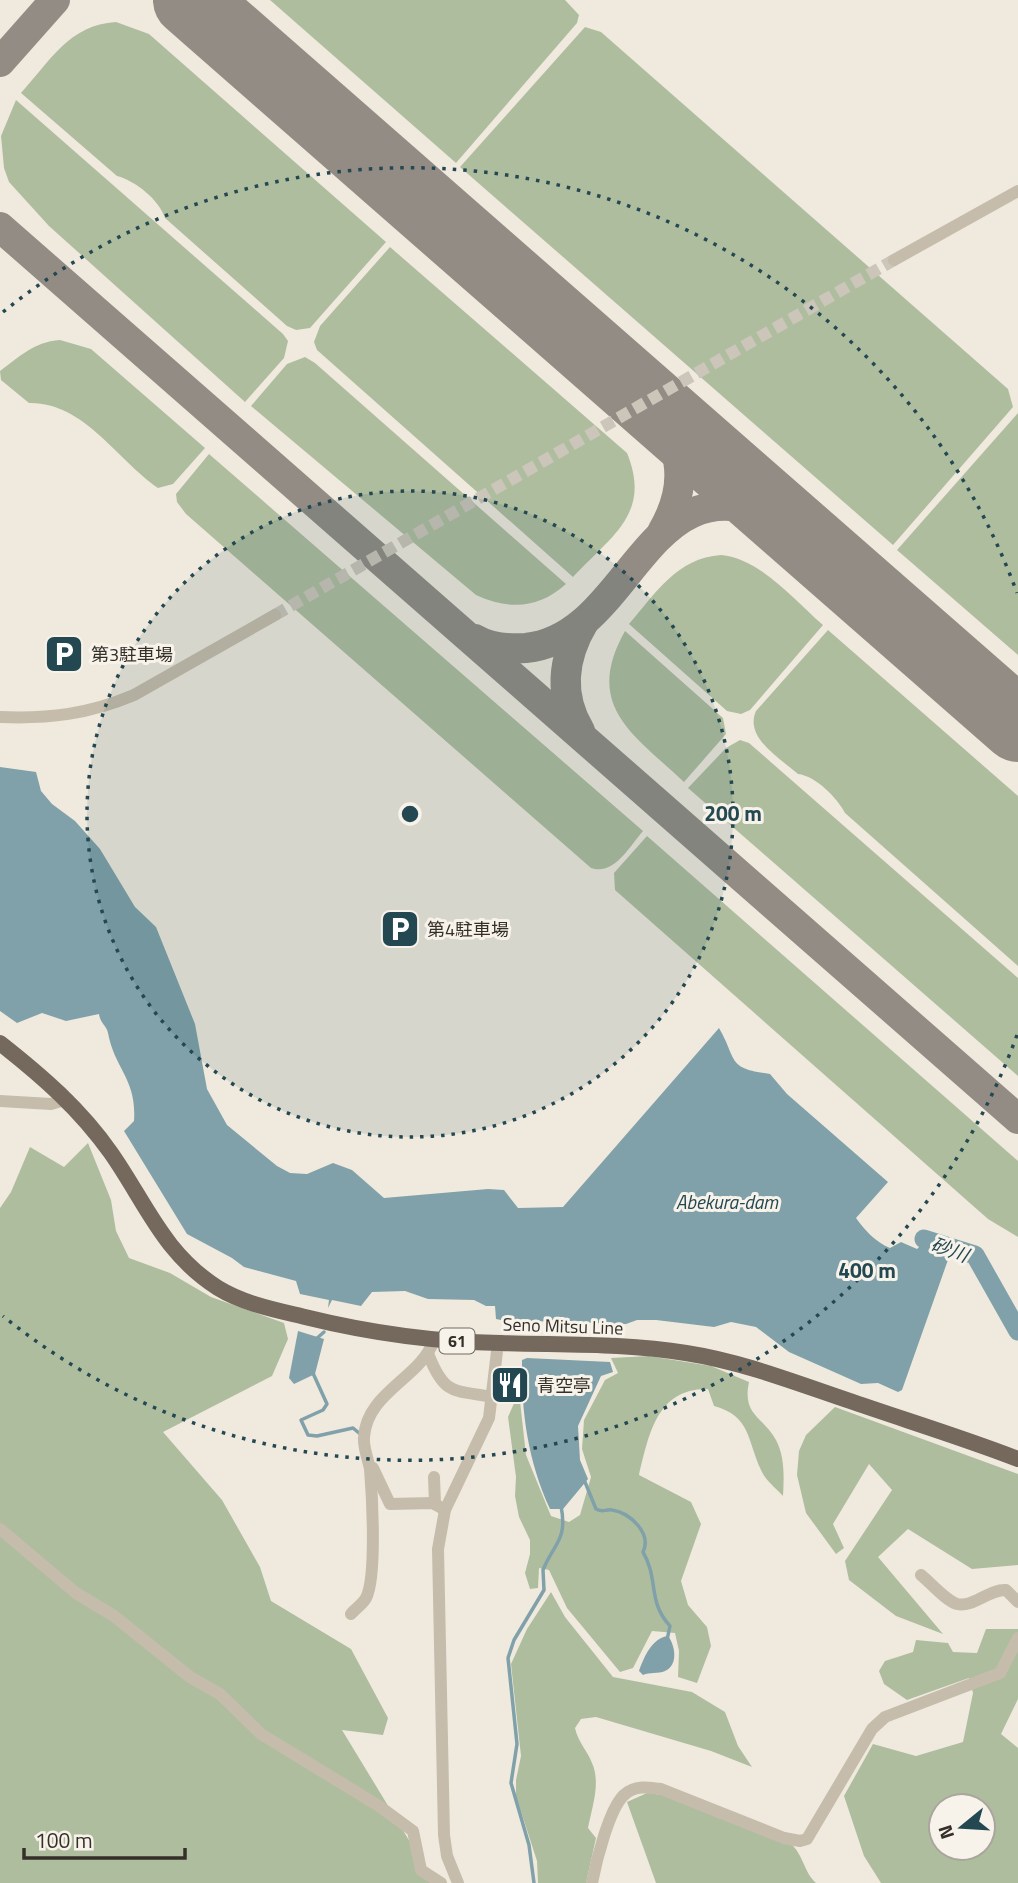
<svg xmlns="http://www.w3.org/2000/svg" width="1018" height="1883" font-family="'Titillium Web','Noto Sans JP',sans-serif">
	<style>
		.green { fill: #afbd9f; fill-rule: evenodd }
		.water { fill: #80a1a9 }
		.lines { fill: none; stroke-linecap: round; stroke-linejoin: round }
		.stream { stroke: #80a1a9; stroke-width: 3.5 }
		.river { stroke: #80a1a9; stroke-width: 19 }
		.taxiway { stroke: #928c84; stroke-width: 30 }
		.runway { stroke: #928c84; stroke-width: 74 }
		.minor-tunnel { stroke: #cbc5ba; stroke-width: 12; stroke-dasharray: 12 6; stroke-linecap: butt }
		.minor { stroke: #c6bcab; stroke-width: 12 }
		.major { stroke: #75685c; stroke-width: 16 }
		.ring { fill: none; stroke: #244852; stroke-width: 3.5; stroke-dasharray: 3.5 7 }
		.labels { text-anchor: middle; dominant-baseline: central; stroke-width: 6; stroke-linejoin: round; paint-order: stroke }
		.shield { fill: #f8f3ea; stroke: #706a63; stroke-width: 2 }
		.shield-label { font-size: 16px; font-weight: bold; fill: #352f29 }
		.poi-label { font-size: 18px; fill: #352f29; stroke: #f8f3ea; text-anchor: start }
		.street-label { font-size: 18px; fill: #352f29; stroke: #f8f3ea }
		.water-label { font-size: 19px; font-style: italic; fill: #244852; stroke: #f8f3ea }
		.centre { fill: #244852; stroke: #f8f3ea; stroke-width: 3.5 }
		.ring-label { font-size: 21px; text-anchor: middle; font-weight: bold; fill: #244852; stroke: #f8f3ea; stroke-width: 6; stroke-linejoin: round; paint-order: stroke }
	</style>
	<rect width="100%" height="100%" fill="#f0eade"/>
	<g class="green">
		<polygon points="270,0 565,0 579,15 577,23 456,163"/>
		<path d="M116 22 149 34 386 242 310 328 296 330 287 326 165 218C159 200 136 181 117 176L21 93C51 60 69 25 116 22Z"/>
		<polygon points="585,27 601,32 1008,389 1013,407 893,545 460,167"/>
		<polygon points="16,100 283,334 288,341 284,358 245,402 49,226 9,182 4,168 1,136"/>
		<path d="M390 247 627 453C652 514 611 536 573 577L317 350 314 342 320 326Z"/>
		<path d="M60 340 91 349 205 448 173 484 158 488C116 459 84 402 29 403L1 380 0 371C18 358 33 342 60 340Z"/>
		<path d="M305 357 315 363 566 584C538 609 509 610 476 595L251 406 287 364Z"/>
		<polygon points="1018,413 1018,655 897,550"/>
		<path d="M209 454 643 831C629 847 614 876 591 868L186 514 177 502 176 494Z"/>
		<path d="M721 555C761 559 793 599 823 625L750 710 741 714 727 711 629 624C656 593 677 558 721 555Z"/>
		<path d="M828 630 1018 796V966L845 813C837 798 816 776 798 774 780 758 744 738 756 711Z"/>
		<path d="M625 631 723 718 726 734 684 782C633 734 583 706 625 631Z"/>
		<polygon points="740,740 749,743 1018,978 1018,1076 688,788 726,748"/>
		<polygon points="647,836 1018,1161 1018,1237 988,1219 615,890 614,873"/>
		<polygon points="88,1143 111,1200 116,1231 129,1258 170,1273 211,1297 284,1323 288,1339 272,1376 163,1432 222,1500 260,1567 271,1601 351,1649 388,1718 383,1735 342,1730 435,1883 0,1883 0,1208 11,1192 30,1147 64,1167"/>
		<path d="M649 1356 711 1366 749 1382C742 1416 763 1416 776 1440 785 1457 784 1478 783 1496 776 1488 765 1480 761 1470 747 1440 751 1416 714 1406L708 1389C657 1388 649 1434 639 1475L691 1502 701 1524 681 1581 688 1605 707 1627 711 1646 697 1683 678 1677 679 1651 675 1633 652 1631 633 1668 620 1672 567 1608 549 1570 539 1568 538 1588 530 1589 525 1573 530 1554V1540L519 1517 515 1496 516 1477 508 1417 515 1401H520L526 1455 551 1516 569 1522 580 1515 591 1477 582 1449 584 1420 605 1380 618 1373 611 1358Z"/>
		<polygon points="835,1407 1018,1474 1018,1565 972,1569 908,1529 878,1557 943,1634 896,1616 849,1580 845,1561 892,1490 869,1464 833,1524 844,1548 836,1554 806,1513 797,1475 799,1451 806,1435"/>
		<path d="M551 1592 565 1617 613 1677 692 1692 725 1712 738 1746 752 1767 711 1751 596 1717 581 1719 575 1728C578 1742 587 1750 592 1763 601 1783 592 1807 588 1828L596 1838 586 1883H538L537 1861 516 1796V1780L521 1756 511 1664 527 1629Z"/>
		<path d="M986 1629H1018V1699L1001 1734 1018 1748V1883H881L864 1856 844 1796 873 1744 916 1756 963 1742 973 1693 969 1678 907 1700 884 1684 879 1671 885 1661 913 1652 916 1640 948 1643 953 1652 977 1653ZM941 1806H983V1848H941Z"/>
		<path d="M647 1793 663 1795 790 1843C804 1855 803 1871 816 1883H656L627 1802Z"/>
	</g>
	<g class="water">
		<path d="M0 767 36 772 41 791 52 804 75 821 100 849 135 907 156 927 195 1024 207 1089 227 1125 277 1166 290 1173 307 1174 333 1163 352 1170 384 1198 488 1189 504 1190 518 1208 563 1207 719 1028C738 1061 726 1068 770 1074L787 1094 888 1182 856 1218C864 1229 875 1242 890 1248L901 1242 917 1249 921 1245 949 1257 902 1390 898 1392 878 1383 861 1384 789 1352 756 1327 731 1322 714 1327 656 1320H637L626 1324 501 1320 496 1319 495 1306H486L474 1300 428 1299 405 1291 372 1292 361 1306 332 1300 328 1308 329 1300 300 1294 296 1281 244 1267 232 1258 187 1234 124 1131 134 1121C137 1079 115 1070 108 1033 107 1026 100 1023 99 1014L66 1021 42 1013 17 1023 0 1011Z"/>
		<polygon points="298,1331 324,1339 315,1374 294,1384 289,1378"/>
		<path d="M527 1358 610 1362 613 1372 601 1376 578 1426 580 1460 588 1479 563 1509H550C528 1461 521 1412 522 1360Z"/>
		<path d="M668 1636C675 1645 679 1665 665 1671 658 1674 650 1672 643 1675L639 1671C644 1657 652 1638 668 1636Z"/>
	</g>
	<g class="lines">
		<g class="stream">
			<polyline points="315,1340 324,1332"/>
			<polyline points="312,1371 327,1404 323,1410 301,1420 308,1435 317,1436 353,1428 359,1433"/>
			<path d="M585 1482 596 1509C603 1513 605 1509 612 1510 630 1512 652 1534 643 1552 659 1579 647 1601 670 1626L667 1640"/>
			<path d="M534 1883 529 1845 511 1783 517 1744 508 1658 514 1640 544 1590 543 1570C553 1544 568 1541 561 1506"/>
		</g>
		<polyline class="river" points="924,1239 975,1255 1018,1331"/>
		<g class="taxiway">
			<polyline points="0,62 55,0"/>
			<polyline points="0,227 1018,1119"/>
			<path d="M646 399C681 442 692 481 662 532"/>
			<path d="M475 639C490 648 509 649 526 648 637 637 645 441 793 528"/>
			<path d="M580 731C558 694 563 657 584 622"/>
		</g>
		<polyline class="runway" points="190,0 1018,725"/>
		<polyline class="minor-tunnel" points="275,615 894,260"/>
		<g class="minor">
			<polyline points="894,260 1018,191"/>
			<path d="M0 717C49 719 89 714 134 695L275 615"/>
			<polyline points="0,1101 51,1104 68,1099"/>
			<path d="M429 1356C445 1396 454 1390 493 1397"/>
			<polyline points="373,1468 390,1504 433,1503 445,1510"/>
			<polyline points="434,1477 435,1504"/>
			<polyline points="0,1529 76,1593 114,1616 190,1677 220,1694 261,1734 379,1806 413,1831 421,1870 441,1883"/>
			<path d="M921 1575C931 1583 945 1600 957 1604 973 1608 989 1589 1006 1590L1018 1602"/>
			<path d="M351 1614C355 1609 363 1604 366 1598 377 1577 372 1494 370 1469 368 1459 363 1447 364 1437 367 1392 421 1378 434 1340"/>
			<polyline points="458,1883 447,1856 444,1835 438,1549 445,1510 489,1418 498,1343"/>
			<path d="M592 1883C596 1862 609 1809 624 1795 635 1785 648 1787 661 1789L784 1838 800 1841 807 1839 872 1729 885 1717 1000 1673 1018 1638"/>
		</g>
		<path class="major" d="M0 1043C42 1076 80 1109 111 1153 146 1203 163 1253 218 1288 244 1304 276 1310 305 1317 370 1333 434 1342 501 1343 562 1345 626 1343 686 1353 744 1362 799 1384 853 1402 908 1421 964 1438 1018 1459"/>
	</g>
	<circle cx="410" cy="814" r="323" fill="#244852" fill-opacity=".12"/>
	<g class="ring">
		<circle cx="410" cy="814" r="323"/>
		<path d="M1017 1035A646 646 0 0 1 3 1316M3 312A646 646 0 0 1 1017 593"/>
	</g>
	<defs>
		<g id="parking-square" transform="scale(2.0125)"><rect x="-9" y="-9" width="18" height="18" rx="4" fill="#244852" stroke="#f8f3ea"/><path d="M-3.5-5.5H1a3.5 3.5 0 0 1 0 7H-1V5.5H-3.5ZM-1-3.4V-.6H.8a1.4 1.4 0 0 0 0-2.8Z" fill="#fff"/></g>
		<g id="restaurant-square" transform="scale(2.0125)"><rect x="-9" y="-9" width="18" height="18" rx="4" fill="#244852" stroke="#f8f3ea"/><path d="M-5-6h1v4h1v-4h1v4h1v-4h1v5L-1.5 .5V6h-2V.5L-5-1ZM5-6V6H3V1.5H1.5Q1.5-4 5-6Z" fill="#fff"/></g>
	</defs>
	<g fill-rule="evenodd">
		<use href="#parking-square" x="64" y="654"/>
		<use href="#parking-square" x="400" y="929"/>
		<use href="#restaurant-square" x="510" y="1385"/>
	</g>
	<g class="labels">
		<rect class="shield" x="439.5" y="1328.5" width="35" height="25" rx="5"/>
		<g class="shield-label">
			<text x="457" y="1341">61</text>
		</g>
		<g class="poi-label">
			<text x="91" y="654">第3駐車場</text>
			<text x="427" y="929">第4駐車場</text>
			<text x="537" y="1385">青空亭</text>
		</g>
		<g class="street-label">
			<text transform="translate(563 1326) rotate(2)">Seno Mitsu Line</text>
		</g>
		<g class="water-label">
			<text x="727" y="1201">Abekura-dam</text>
			<text transform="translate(950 1249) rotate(20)">砂川</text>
		</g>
	</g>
	<circle cx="410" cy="814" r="10" class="centre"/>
	<g class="ring-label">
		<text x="733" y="821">200 m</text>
		<text x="867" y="1278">400 m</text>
	</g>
	<g transform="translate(962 1827) rotate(252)"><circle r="33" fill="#f8f3ea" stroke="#aaa59d" stroke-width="2"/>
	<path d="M0-5L12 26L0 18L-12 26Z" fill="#244852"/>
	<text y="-10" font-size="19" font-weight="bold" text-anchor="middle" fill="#352f29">N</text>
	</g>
	<path d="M24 1848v10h161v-10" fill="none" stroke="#352f29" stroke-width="3.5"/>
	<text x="35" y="1848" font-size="21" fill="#352f29" stroke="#f8f3ea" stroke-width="5" paint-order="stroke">100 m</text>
</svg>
